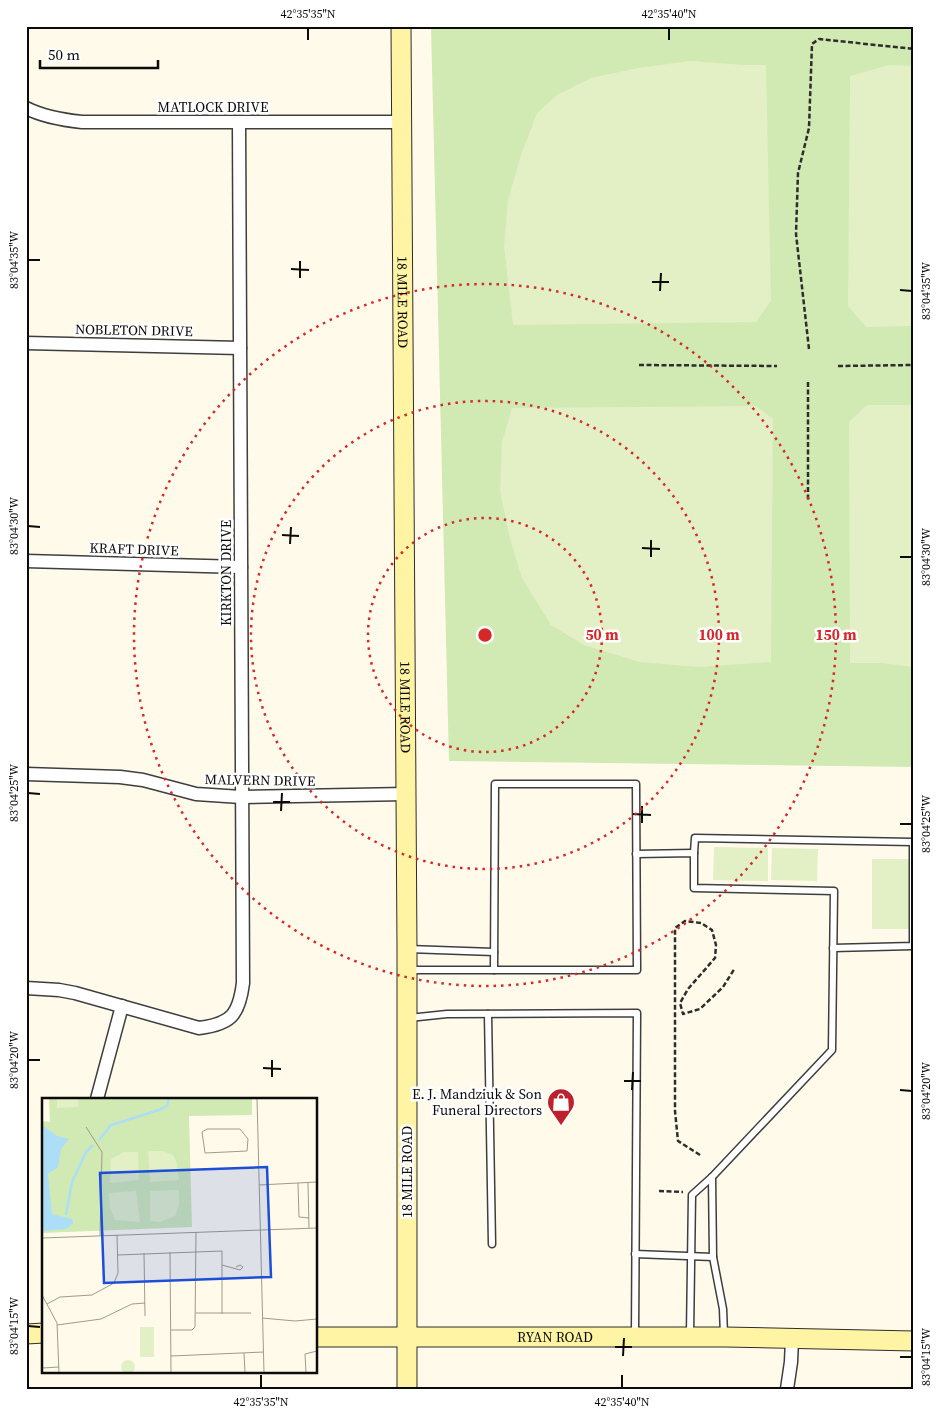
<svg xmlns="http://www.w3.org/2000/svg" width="940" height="1415" font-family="'Source Serif 4',serif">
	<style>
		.green { fill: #d1e9b3 }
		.pitch { fill: #e3f0c5 }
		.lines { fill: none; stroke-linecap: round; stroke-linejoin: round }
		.service-casing { stroke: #3e3e3e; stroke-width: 9 }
		.minor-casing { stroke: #3e3e3e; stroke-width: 15 }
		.secondary-casing { stroke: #2d2d2d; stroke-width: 21 }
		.path { stroke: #2d2d2d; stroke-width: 2.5; stroke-dasharray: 5 2.5; stroke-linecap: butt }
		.service { stroke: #fff; stroke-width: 6 }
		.minor { stroke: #fff; stroke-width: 12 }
		.secondary { stroke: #fff3a4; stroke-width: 19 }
		.ticks { fill: none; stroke: #0b0b0b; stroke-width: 2 }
		.ring { fill: none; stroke: #d62828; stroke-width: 2.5; stroke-dasharray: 2.5 5 }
		.labels { text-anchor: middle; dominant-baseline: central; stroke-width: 5; stroke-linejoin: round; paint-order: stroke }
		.street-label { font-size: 14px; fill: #0b0b0b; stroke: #fff }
		.poi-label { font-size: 14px; fill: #0b0b0b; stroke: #fff; text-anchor: end }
		.inset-river { fill: none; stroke: #addef7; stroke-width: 2.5 }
		.inset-road { fill: none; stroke: #9d9a90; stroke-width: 1 }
		.view { fill: #1d4ed8; fill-opacity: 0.15; stroke: #1d4ed8; stroke-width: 2.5 }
		.inset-edge { fill: none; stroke: #0b0b0b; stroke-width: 2.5 }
		.centre { fill: #d62828; stroke: #fff; stroke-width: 2.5 }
		.ring-label { font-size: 15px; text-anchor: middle; font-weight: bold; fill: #d62828; stroke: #fff; stroke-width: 5; stroke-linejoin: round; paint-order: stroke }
		.neatline { fill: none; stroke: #0b0b0b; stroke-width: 2 }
		.ticks-label { font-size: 12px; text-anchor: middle; fill: #0b0b0b }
	</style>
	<rect width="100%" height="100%" fill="#fffae9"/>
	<polygon class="green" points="431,26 914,26 914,767 449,761"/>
	<g class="pitch">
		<polygon points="690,61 744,65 766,65 771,301 756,322 513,325 504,246 508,200 521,155 537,113 557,95 591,78 638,68"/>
		<polygon points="889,65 914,66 914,326 866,327 848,306 850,76"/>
		<polygon points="867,405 914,405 914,667 882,663 850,663 849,422"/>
		<polygon points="756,406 773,419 771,662 697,667 640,662 584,645 551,625 522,578 509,535 500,490 502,442 512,408"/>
		<polygon points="714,847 768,848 768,881 713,880"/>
		<polygon points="772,848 818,849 817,881 771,880"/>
		<polygon points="872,859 914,859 913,929 872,929"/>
	</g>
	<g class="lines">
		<g class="service-casing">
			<g id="service">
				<polygon points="495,784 636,784 637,970 494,970"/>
				<polyline points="694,853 695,838 913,842 913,946 833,948"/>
				<polyline points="636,854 694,853 694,888 834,891 832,1050 712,1177 692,1195 690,1335"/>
				<polyline points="408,949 494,952"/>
				<polyline points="408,970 494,970"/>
				<polyline points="488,1014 492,1244"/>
				<polyline points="409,1018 447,1014 637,1013 635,1336"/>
				<polyline points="712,1177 713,1257 723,1309 724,1335"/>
				<polyline points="635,1254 713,1257"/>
			</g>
		</g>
		<g class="minor-casing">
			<g id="minor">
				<path d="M26 108C44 117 63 120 82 122H402"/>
				<polyline points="26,343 240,348"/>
				<polyline points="26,561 241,567"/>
				<polyline points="26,774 120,777 143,780 196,794 241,797 406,794"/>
				<path d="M26 988 59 990 75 993 199 1028C231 1024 239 1015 243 983L239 122"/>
				<polyline points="97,1099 122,1006"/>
				<polyline points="787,1389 791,1362 792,1339"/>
			</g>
		</g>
		<g class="secondary-casing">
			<g id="secondary">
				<path id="s1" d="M401 26 407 949V1389"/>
				<polyline points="26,1334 44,1333"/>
				<path id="s2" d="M316 1337H725L914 1341"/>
			</g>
		</g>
		<g class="path">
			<polyline points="809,349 796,234 798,173 809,128 812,44 819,39 914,49"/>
			<polyline points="639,365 777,366"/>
			<polyline points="838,366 914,365"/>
			<polyline points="808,382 808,500"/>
			<polyline points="700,1155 678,1141 675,1111 675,928 685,921 701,923 712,930 716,945 715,958 688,989 680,1003 683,1014 700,1009 723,987 735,968"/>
			<polyline points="659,1191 683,1192"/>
		</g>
		<use href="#service" class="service"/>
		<use href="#minor" class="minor"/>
		<use href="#secondary" class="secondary"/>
	</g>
	<path class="ticks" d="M308 40V28M669 40V28M28 260H40M291 269 309 270M300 278V261M652 282H669M900 290 912 291M660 291 661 273M28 526 40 527M282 535 299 536M290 544 291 527M642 548 660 549M651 557V540M900 557H912M28 793 40 794M273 802H290M281 811 282 793M633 814 651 815M642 823V806M900 824H912M28 1060H40M263 1068 281 1069M272 1077V1060M624 1081H641M632 1090 633 1072M900 1090 912 1091M28 1326 40 1327M615 1347H632M623 1356 624 1338M900 1357H912M261 1388V1375M622 1388V1375"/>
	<g class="ring">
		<circle cx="485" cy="635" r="117"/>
		<circle cx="485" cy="635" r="234"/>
		<circle cx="485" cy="635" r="351"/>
	</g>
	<defs>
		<g id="shop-pin" transform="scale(1.4375)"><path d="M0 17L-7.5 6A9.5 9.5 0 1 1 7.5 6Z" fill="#be212c" stroke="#fff"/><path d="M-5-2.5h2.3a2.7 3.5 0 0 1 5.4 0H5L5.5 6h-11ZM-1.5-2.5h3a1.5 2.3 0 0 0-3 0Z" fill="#fff"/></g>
	</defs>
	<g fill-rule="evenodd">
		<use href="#shop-pin" x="561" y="1102"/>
	</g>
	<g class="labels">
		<g class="street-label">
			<text x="213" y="107">MATLOCK DRIVE</text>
			<text stroke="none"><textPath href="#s1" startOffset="276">18 MILE ROAD</textPath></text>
			<text transform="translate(134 330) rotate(1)">NOBLETON DRIVE</text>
			<text transform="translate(134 549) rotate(2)">KRAFT DRIVE</text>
			<text transform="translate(226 573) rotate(-90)">KIRKTON DRIVE</text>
			<text stroke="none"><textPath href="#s1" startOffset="681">18 MILE ROAD</textPath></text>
			<text transform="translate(260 780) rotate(1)">MALVERN DRIVE</text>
			<text transform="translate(407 1172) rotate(-90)">18 MILE ROAD</text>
			<text stroke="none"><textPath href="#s2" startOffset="239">RYAN ROAD</textPath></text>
		</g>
		<g class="poi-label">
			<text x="542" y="1094">E. J. Mandziuk &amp; Son<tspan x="542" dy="16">Funeral Directors</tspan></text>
		</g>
	</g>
	<g transform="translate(42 1098)">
		<rect width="275" height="275" fill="#fffae9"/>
		<path d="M7 0H210V17L147 18 150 129 0 135V23L8 24Z" fill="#d1e9b3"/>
		<path d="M15 0H36V9L15 10ZM106 53H121L131 57 135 65 137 82 108 84ZM82 54H96L97 82 68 85 69 61ZM137 92V107L133 118 118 124 108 123V93ZM94 93 98 124 73 122 68 110 67 95ZM98 229H112V259H98ZM79 269a7 7 0 1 1 14 0a7 7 0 1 1-14 0Z" fill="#e3f0c5"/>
		<path d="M0 27 15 38 27 41 19 51 16 69 6 76 10 116 30 121 31 126 24 131 0 133Z" fill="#addef7"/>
		<path class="inset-river" d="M57 42 69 27 117 12 125 8 127 0M24 117 30 84 44 54 51 47"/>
		<path class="inset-road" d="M215 0 222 275M44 29 60 54 58 138M165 31H198L206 41 205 53 163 55 160 34ZM256 85 257 119 267 120M266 85 267 130M217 87 275 84M59 120 61 138M0 140 275 130M128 154 129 275M102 155 103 218M76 157 180 153V216M180 167 198 172 201 169 198 167 194 169M0 197 15 225 17 275M5 206 18 199 50 197 72 185 76 175 75 137M154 215H209M220 220 253 223 275 221M15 227 59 221 90 206 103 205M129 232H150L153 229 154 134M202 255 203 275M129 258 222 254M0 270 17 269M264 275 263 256 275 253"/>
		<path class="view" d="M225 69 229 179 62 185 58 75Z"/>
		<rect width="275" height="275" class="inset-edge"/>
	</g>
	<circle cx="485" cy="635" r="8" class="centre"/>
	<g class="ring-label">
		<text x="602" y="640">50 m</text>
		<text x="719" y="640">100 m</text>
		<text x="836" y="640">150 m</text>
	</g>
	<rect width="940" height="1415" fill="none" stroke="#ffffff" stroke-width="55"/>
	<path d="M40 60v8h118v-8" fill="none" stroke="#0b0b0b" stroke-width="2.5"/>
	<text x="48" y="60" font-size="15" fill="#0b0b0b" stroke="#ffffff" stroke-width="4" paint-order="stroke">50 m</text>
	<rect x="28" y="28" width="884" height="1360" class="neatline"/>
	<g class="ticks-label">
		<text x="308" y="18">42°35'35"N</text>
		<text x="669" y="18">42°35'40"N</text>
		<text transform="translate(14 260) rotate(-90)" y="4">83°04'35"W</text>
		<text transform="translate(926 291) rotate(-90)" y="4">83°04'35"W</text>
		<text transform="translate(14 526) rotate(-90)" y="4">83°04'30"W</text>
		<text transform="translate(926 557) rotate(-90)" y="4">83°04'30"W</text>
		<text transform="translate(14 793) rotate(-90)" y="4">83°04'25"W</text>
		<text transform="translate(926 824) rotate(-90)" y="4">83°04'25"W</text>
		<text transform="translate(14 1060) rotate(-90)" y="4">83°04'20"W</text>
		<text transform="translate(926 1091) rotate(-90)" y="4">83°04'20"W</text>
		<text transform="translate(14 1326) rotate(-90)" y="4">83°04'15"W</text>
		<text transform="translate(926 1357) rotate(-90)" y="4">83°04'15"W</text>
		<text x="261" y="1406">42°35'35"N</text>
		<text x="622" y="1406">42°35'40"N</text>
	</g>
</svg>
